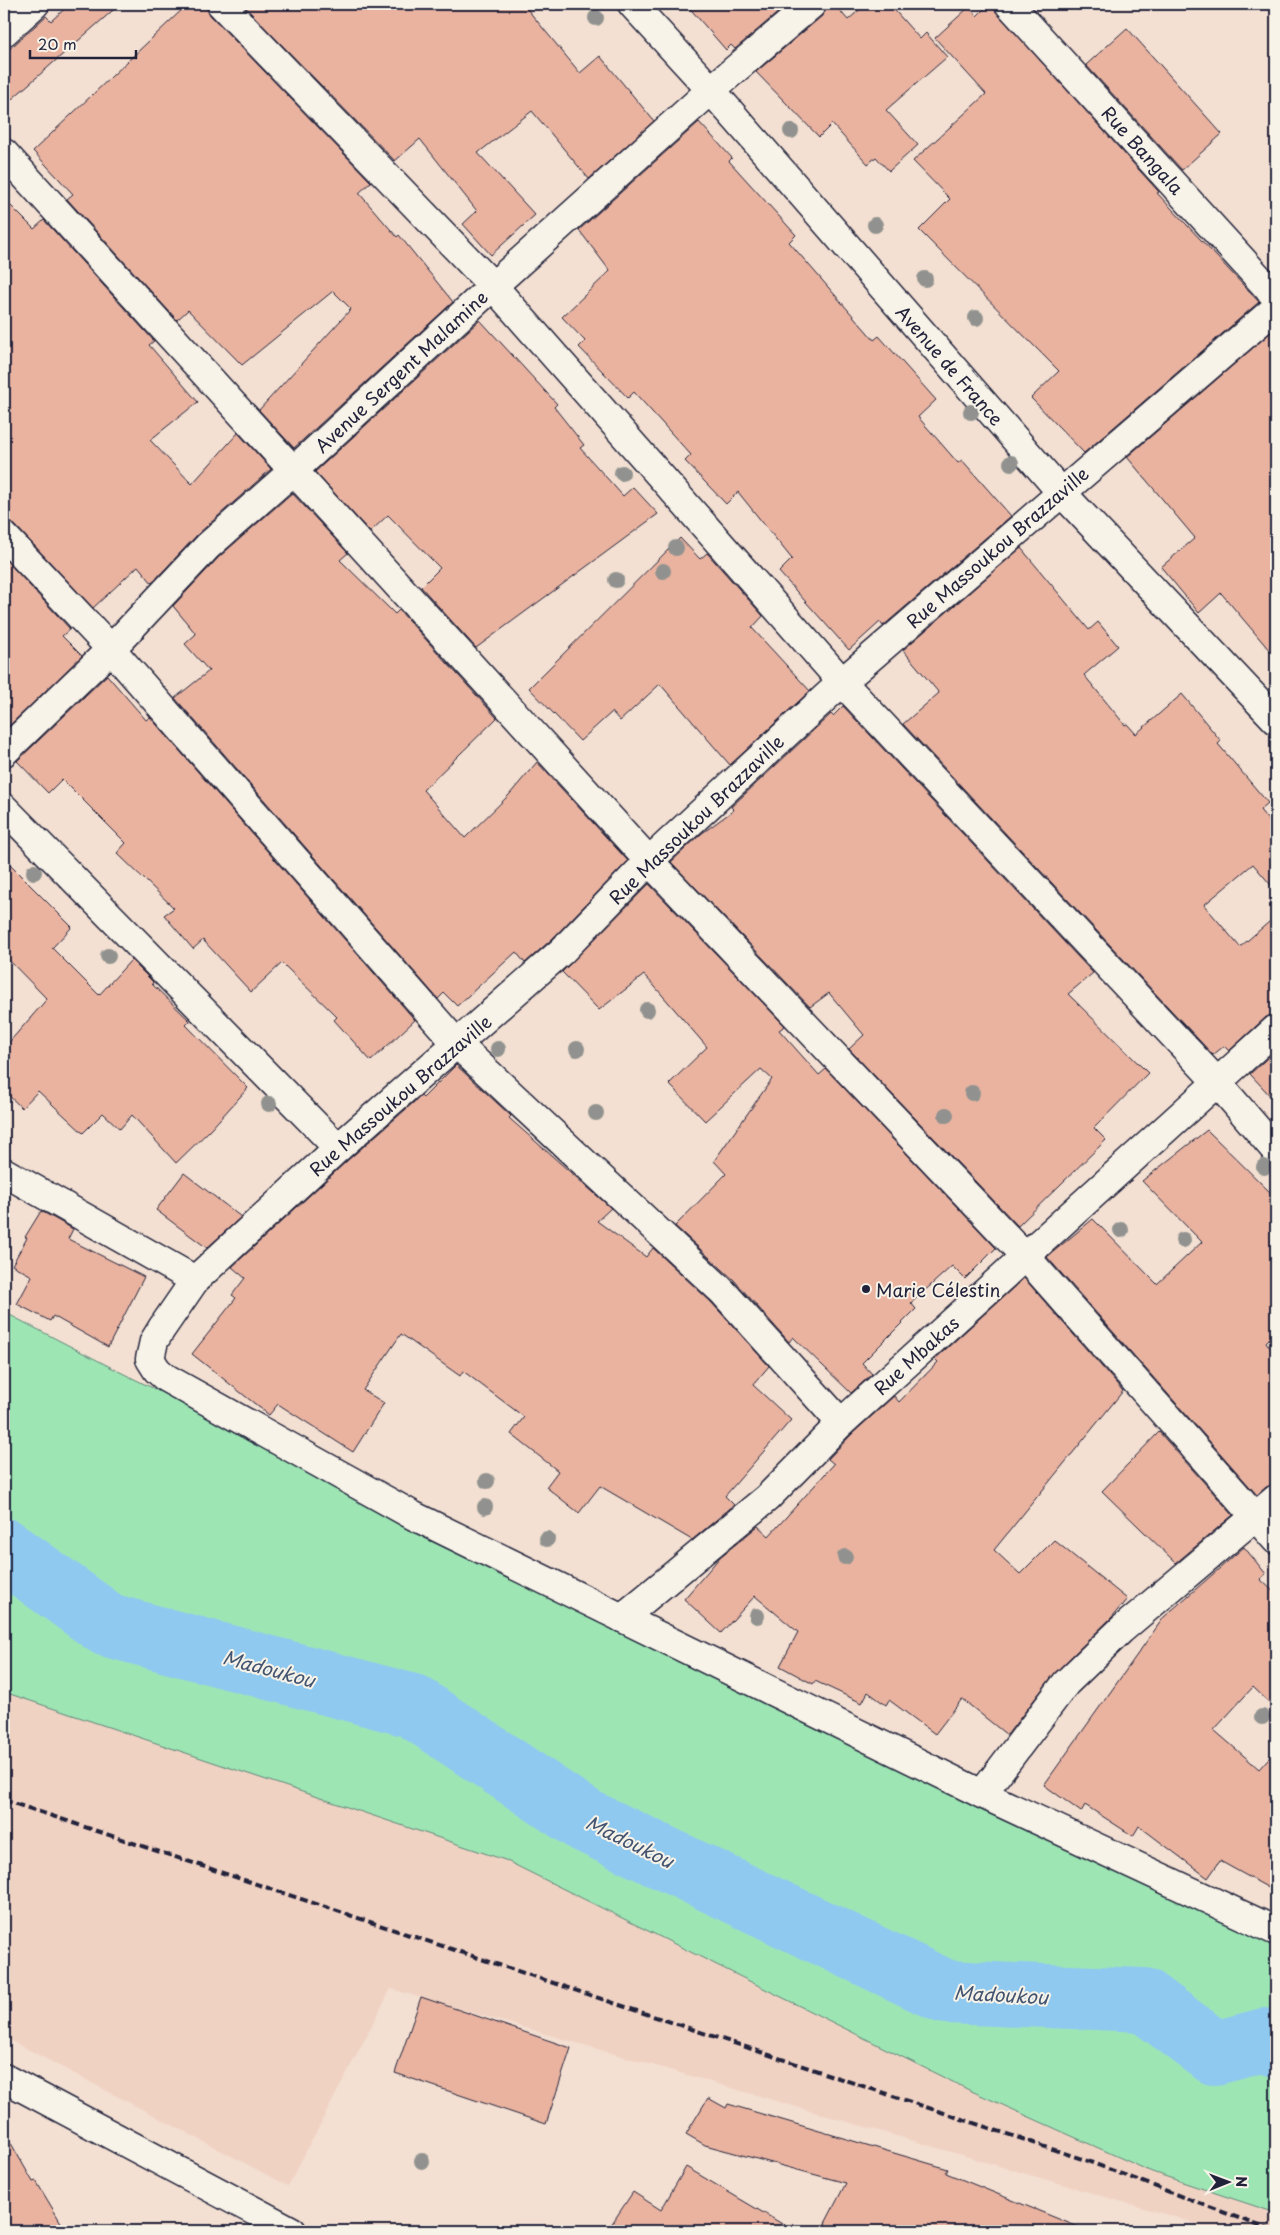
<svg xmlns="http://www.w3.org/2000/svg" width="1280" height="2235" font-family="'Playpen Sans',sans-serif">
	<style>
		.built { fill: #f0d2c3 }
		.green { fill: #9de6b4; stroke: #608478 }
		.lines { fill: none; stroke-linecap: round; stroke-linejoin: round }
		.river { stroke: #90c9ef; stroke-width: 64 }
		.building { fill: #eab3a0; stroke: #22223b }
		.street-casing { stroke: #22223b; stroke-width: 31 }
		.secondary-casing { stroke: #22223b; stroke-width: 31 }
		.street { stroke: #f7f3e8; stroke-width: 28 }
		.secondary { stroke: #f7f3e8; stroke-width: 28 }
		.rail { stroke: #22223b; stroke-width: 4; stroke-dasharray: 8 4; stroke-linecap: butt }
		.tree { fill: #91928f }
		.poi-dot { fill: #22223b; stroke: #f7f3e8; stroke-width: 2 }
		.labels { text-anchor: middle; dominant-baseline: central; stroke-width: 4; stroke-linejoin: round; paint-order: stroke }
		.street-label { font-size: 18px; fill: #22223b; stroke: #f7f3e8 }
		.poi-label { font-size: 18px; fill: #22223b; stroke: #f7f3e8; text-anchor: start }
		.water-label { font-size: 19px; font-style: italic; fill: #435471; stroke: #f7f3e8 }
	</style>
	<rect width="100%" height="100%" fill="#f3e0d2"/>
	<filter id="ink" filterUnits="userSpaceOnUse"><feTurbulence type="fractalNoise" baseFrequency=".02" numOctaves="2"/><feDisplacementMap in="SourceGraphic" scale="10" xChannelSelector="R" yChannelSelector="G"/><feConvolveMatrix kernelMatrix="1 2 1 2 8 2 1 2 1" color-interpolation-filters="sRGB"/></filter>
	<g filter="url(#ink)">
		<polygon class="built" points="4,1651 233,1724 1276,2184 1276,2231 1213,2231 1188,2221 391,1989 288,2186 4,2037"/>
		<polygon class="green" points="4,1312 122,1373 982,1794 1276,1933 1276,2213 1152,2172 967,2089 505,1860 4,1692"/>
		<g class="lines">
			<polyline class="river" points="4,1550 108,1625 413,1706 584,1820 946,1992 1144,2000 1215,2053 1265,2040 1276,2045"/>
		</g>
		<g class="building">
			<polygon points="70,4 120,4 4,106 4,54 46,16 51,21"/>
			<polygon points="188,4 206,4 210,15 371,182 359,193 397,237 399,235 453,302 294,448 259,410 351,309 333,291 242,365 188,310 177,320 67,199 73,194 33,151"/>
			<polygon points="242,4 523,4 580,73 600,56 654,121 589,179 532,111 478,153 535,215 491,255 463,224 477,211 420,139 395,161"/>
			<polygon points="686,4 788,4 735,49 731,45 726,50"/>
			<polygon points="827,4 834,4 848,20 866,4 889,4 920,39 926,33 947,57 886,110 918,145 889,171 876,157 868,164 832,124 819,137 756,72 822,16"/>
			<polygon points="989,4 1159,192 1157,193 1259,302 1084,453 1031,398 1059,371 919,230 950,199 913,161 986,94 935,38 969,7 977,16"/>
			<polygon points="1127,28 1222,134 1182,170 1086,65"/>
			<polygon points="699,122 732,158 729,161 796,235 789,242 874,340 879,336 936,400 918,417 958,463 962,460 1011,516 883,626 880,622 849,650 779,572 792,559 738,492 726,504 685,461 691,455 634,392 628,398 579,347 585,341 562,317 610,271 579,230"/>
			<polygon points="4,199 34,229 44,220 154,341 149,345 198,402 150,440 192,484 238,433 271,469 198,534 152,583 138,566 93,608 15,525 4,521"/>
			<polygon points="480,320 557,404 554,407 584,445 580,448 623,496 633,487 658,514 476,648 421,587 440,568 388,515 370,532 315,472"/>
			<polygon points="1276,328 1276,658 1221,593 1199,613 1161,567 1195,538 1127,457"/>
			<polygon points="292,493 348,553 340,560 395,614 399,610 497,718 423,790 465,838 509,795 537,762 628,861 551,940 525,963 516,952 457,1006 444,993 438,999 175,698 209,671 185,644 196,634 173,606 219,557"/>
			<polygon points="680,538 700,559 707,553 763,616 752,628 810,691 730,765 660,684 620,721 612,712 580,741 529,688"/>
			<polygon points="1021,548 1089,630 1098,622 1118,646 1084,675 1125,725 1127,724 1136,734 1182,694 1221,741 1218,744 1268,803 1260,810 1276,830 1276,891 1253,864 1204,905 1240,947 1276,916 1276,1014 1266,1017 1229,1051 1224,1046 1213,1055 903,724 939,693 903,650"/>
			<polygon points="4,558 70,629 62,636 82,656 4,731"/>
			<polygon points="107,675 146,720 150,717 415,1020 371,1061 334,1020 337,1017 282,963 251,992 203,940 193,949 164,915 174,908 117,853 126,843 62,779 48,793 17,761"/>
			<polygon points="843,706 1093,973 1068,994 1148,1073 1094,1128 1106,1140 1018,1226 849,1049 864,1035 829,993 810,1007 671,862 701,834 734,810 731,807 831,714 833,716"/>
			<polygon points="4,859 72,927 52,948 99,995 131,960 153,982 152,984 190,1021 186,1025 248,1088 210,1130 176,1163 132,1115 120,1129 103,1113 83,1133 38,1091 22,1108 4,1091 4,1048 47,999 4,955"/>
			<polygon points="649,884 785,1026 779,1030 819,1075 826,1069 996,1248 965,1279 952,1266 911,1303 916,1309 862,1363 872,1374 851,1393 793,1337 789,1342 734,1280 675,1226 726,1174 714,1161 772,1079 761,1069 705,1121 669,1084 707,1047 656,988 644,975 599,1010 562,972"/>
			<polygon points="1276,1050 1276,1102 1250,1074"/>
			<polygon points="456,1065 511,1116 509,1118 611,1208 597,1221 646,1257 653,1248 711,1302 769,1366 753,1385 791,1420 725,1496 734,1505 692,1540 600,1486 579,1513 546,1487 558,1471 511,1434 524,1417 463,1371 460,1376 401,1334 363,1390 384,1403 353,1452 278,1404 269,1415 192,1354 236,1298 232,1295 245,1278 232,1267 348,1160 421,1096 423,1098"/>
			<polygon points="1207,1130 1276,1198 1276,1332 1266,1342 1276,1356 1276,1484 1266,1487 1257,1495 1047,1257 1093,1219 1157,1284 1202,1242 1142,1181"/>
			<polygon points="184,1173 241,1217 207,1248 156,1210"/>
			<polygon points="41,1211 73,1229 68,1239 144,1277 108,1347 53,1316 50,1321 17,1304 32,1276 12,1265 27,1238 25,1237"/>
			<polygon points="1024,1278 1123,1391 994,1550 1020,1574 1054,1540 1127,1599 1112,1617 1054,1674 1007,1735 962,1699 935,1734 889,1700 886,1705 868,1692 862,1703 815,1681 813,1684 780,1666 798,1632 755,1596 721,1633 684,1599 720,1557 758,1526 769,1536 834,1464 828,1459 852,1434 894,1396 899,1402 938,1362 935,1359"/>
			<polygon points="1159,1432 1233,1515 1176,1563 1102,1491"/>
			<polygon points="1244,1547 1266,1574 1260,1579 1276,1594 1276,1709 1253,1687 1214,1730 1259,1769 1276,1750 1276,1892 1220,1861 1208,1878 1139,1826 1133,1836 1085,1805 1081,1812 1044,1785 1164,1617"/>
			<polygon points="421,1997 571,2048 546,2124 395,2073"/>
			<polygon points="708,2098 726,2108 728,2104 948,2169 946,2173 1088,2231 821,2231 846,2183 705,2145 686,2134"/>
			<polygon points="4,2131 33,2182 36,2181 66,2231 4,2231"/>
			<polygon points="686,2167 794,2231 607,2231 633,2192 661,2210"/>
		</g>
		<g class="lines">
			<g class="street-casing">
				<g id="street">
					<polyline points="221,4 493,286 842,682 1216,1081 1276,1151"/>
					<polyline points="1009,4 1276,297"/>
					<polyline points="4,32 35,4"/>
					<polyline points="4,153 649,861 1025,1256 1276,1540"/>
					<polyline points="1276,308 842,682 649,861 562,951 338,1148 195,1280 162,1328 154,1341 150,1359 157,1370 166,1378 414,1516 982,1794 1276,1931"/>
					<polyline points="4,536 111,649 457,1044 722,1291 841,1423"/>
					<polyline points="4,752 111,649 208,546 293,471 493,286 711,90 812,4"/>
					<polyline points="4,808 338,1148"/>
					<polyline points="4,1172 195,1280"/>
					<polyline points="622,1618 767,1498 841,1423 1276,1029"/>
					<polyline points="982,1794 1066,1683 1121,1630 1276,1499"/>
				</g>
			</g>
			<g class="secondary-casing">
				<g id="secondary">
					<polyline points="632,4 711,90 1061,492 1276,720"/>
					<polyline points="4,2078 292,2231"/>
				</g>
			</g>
			<use href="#street" class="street"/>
			<use href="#secondary" class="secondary"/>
			<polyline class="rail" points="4,1800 1082,2159 1273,2231"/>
		</g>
		<g class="tree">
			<circle cx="596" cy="18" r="8"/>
			<circle cx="791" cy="131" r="8"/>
			<circle cx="875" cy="225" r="8"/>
			<circle cx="925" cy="279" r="8"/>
			<circle cx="976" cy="318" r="8"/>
			<circle cx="971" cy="412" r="8"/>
			<circle cx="1011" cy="463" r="8"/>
			<circle cx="622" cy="473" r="8"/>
			<circle cx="676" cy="548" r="8"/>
			<circle cx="663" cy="571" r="8"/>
			<circle cx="616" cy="580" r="8"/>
			<circle cx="34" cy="872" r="8"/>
			<circle cx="108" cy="956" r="8"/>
			<circle cx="647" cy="1010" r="8"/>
			<circle cx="498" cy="1049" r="8"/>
			<circle cx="577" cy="1049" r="8"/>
			<circle cx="972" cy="1093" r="8"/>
			<circle cx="269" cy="1104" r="8"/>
			<circle cx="596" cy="1113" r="8"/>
			<circle cx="946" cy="1115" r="8"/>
			<circle cx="1264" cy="1167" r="8"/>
			<circle cx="1121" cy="1230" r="8"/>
			<circle cx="1183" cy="1240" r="8"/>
			<circle cx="487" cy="1481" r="8"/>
			<circle cx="485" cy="1507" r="8"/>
			<circle cx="547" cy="1539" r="8"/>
			<circle cx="845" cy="1557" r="8"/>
			<circle cx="757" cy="1616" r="8"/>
			<circle cx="1262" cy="1717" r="8"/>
			<circle cx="422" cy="2161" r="8"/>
		</g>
	</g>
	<circle class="poi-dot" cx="866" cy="1289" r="5"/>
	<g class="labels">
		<g class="street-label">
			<text transform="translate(1143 150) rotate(48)">Rue Bangala</text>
			<text transform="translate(950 365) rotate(49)">Avenue de France</text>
			<text transform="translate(401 371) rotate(-43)">Avenue Sergent Malamine</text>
			<text transform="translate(997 547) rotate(-41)">Rue Massoukou Brazzaville</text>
			<text transform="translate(696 819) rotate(-44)">Rue Massoukou Brazzaville</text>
			<text transform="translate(400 1095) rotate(-41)">Rue Massoukou Brazzaville</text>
			<text transform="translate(916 1355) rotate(-42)">Rue Mbakas</text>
		</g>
		<g class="poi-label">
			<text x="876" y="1289">Marie Célestin</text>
		</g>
		<g class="water-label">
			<text transform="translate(269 1668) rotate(15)">Madoukou</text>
			<text transform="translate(630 1841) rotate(26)">Madoukou</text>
			<text transform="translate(1001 1994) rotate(3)">Madoukou</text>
		</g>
	</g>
	<rect width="1280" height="2235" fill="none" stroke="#f7f3e8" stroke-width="20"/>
	<rect x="10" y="10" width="1260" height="2215" fill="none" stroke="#22223b" stroke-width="2" filter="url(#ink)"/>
	<g transform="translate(1228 2182) rotate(89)" stroke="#f7f3e8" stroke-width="4" paint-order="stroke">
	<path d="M0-4L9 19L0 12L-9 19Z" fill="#22223b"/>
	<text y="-8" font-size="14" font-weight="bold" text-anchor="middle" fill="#22223b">N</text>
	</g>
	<path d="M30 50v8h106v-8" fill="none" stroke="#22223b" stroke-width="2.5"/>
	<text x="38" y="50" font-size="15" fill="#22223b" stroke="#f7f3e8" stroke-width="4" paint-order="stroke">20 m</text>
</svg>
